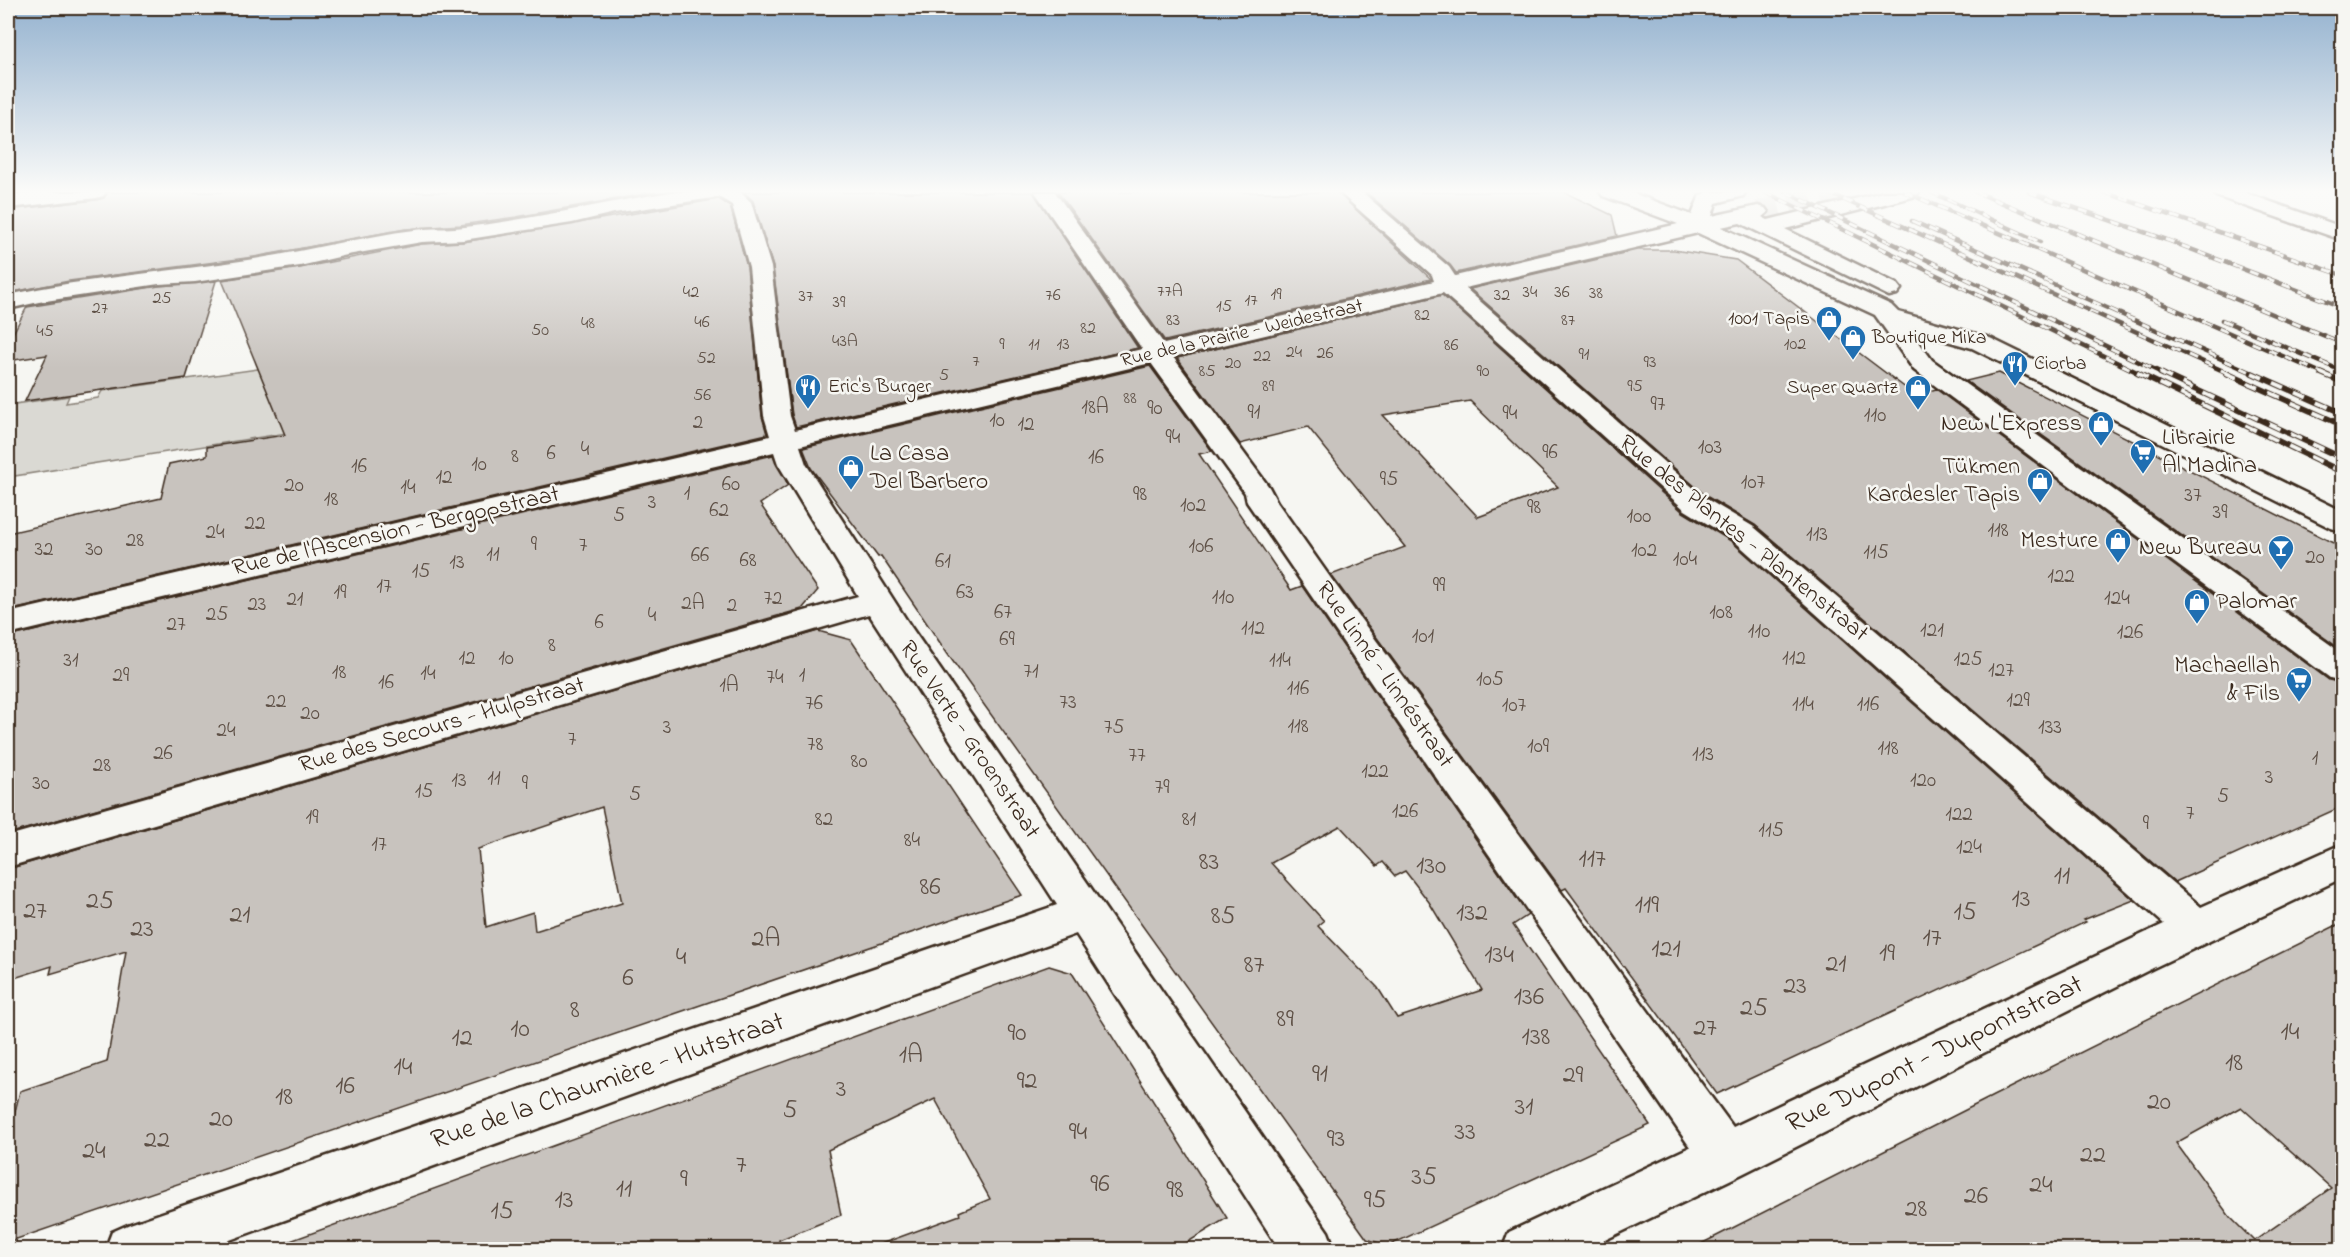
<svg xmlns="http://www.w3.org/2000/svg" width="2350" height="1257" font-family="'Indie Flower',sans-serif">
	<style>
		.green { fill: #dad9d3; stroke: #8a8278; stroke-width: 1.5 }
		.building { fill: #c8c3be; stroke: #3b2a1e; stroke-width: 1.5; fill-rule: evenodd }
		.lines { fill: none; stroke-linecap: round; stroke-linejoin: round }
		.minor-tunnel { stroke: #d1cdc8; stroke-width: 22; stroke-dasharray: 22 11; stroke-linecap: butt }
		.minor-casing { stroke: #3b2a1e; stroke-width: 5 }
		.minor { fill: #f6f6f2; fill-rule: evenodd }
		.rail-far1-casing { stroke: #3b2a1e; stroke-width: 4.5 }
		.rail-casing { stroke: #3b2a1e; stroke-width: 6 }
		.rail-far1 { stroke: #f6f6f2; stroke-width: 3; stroke-dasharray: 9; stroke-linecap: butt }
		.rail { stroke: #f6f6f2; stroke-width: 4; stroke-dasharray: 12; stroke-linecap: butt }
		.labels { text-anchor: middle; dominant-baseline: central; stroke-width: 5; stroke-linejoin: round; paint-order: stroke }
		.far-number-label { font-size: 18px; fill: #5e5046 }
		.far-poi-label { font-size: 20px; fill: #3b2a1e; stroke: #f6f6f2; text-anchor: start }
		.far-street-label { font-size: 20px; fill: #3b2a1e; stroke: #f6f6f2 }
		.number-label { font-size: 21px; fill: #5e5046 }
		.poi-label { font-size: 24px; fill: #3b2a1e; stroke: #f6f6f2; text-anchor: end }
		.street-label { font-size: 24px; fill: #3b2a1e; stroke: #f6f6f2 }
		.near-number-label { font-size: 26px; fill: #5e5046 }
		.near-street-label { font-size: 28px; fill: #3b2a1e; stroke: #f6f6f2 }
	</style>
	<rect width="100%" height="100%" fill="#f6f6f2"/>
	<filter id="ink" filterUnits="userSpaceOnUse"><feTurbulence type="fractalNoise" baseFrequency=".0167" numOctaves="2"/><feDisplacementMap in="SourceGraphic" scale="12" xChannelSelector="R" yChannelSelector="G"/><feConvolveMatrix kernelMatrix="1 2 1 2 8 2 1 2 1" color-interpolation-filters="sRGB"/></filter>
	<g filter="url(#ink)">
		<polygon class="green" points="471,339 306,430 8,477 8,405 69,396 66,403 98,398 102,391"/>
		<g class="building">
			<polygon points="108,192 655,192 516,217 460,225 405,229 254,257 69,281 8,293 8,210 96,200 104,198"/>
			<polygon points="744,192 1033,192 1138,348 796,427 792,415 773,267 753,201"/>
			<polygon points="1058,192 1337,192 1431,279 1165,341"/>
			<polygon points="1366,192 1564,192 1612,215 1617,236 1456,273 1450,265"/>
			<polygon points="719,199 730,206 747,267 762,416 767,434 8,611 8,533 161,498 169,464 207,456 207,447 285,435 222,280 300,268 422,244 463,242"/>
			<polygon points="1637,250 1674,250 1736,260 1915,395 1936,389 2329,680 2343,683 2343,806 2175,882 1755,525 1706,496 1470,289"/>
			<polygon points="216,281 186,378 25,401 47,355 8,361 8,343 27,307 159,286"/>
			<path d="M1442 295 1683 512 1731 541 2134 900 2083 920 2086 922 1717 1094 1566 888 1562 890 1331 575 1405 547 1308 427 1240 444 1177 358ZM1470 401 1558 487 1478 517 1383 415Z"/>
			<path d="M1150 366 1212 451 1199 454 1291 590 1302 586 1528 915 1513 925 1650 1125 1388 1246 1367 1239 949 656 881 556 878 557 811 468 803 448ZM1340 826 1377 866 1383 862 1395 876 1405 871 1429 902 1482 990 1397 1018 1378 988 1318 926 1324 921 1271 863Z"/>
			<polygon points="1999,373 2343,548 2343,651 1966,381"/>
			<polygon points="773,455 788,485 760,504 818,590 802,609 8,834 8,637"/>
			<path d="M818 631 851 640 1022 895 8 1242V1140L20 1091 107 1062 126 951 50 974 52 966 8 980V869ZM602 807 622 903 535 931 533 912 486 927 478 849Z"/>
			<path d="M2343 922V1250H1689L1995 1095ZM2241 1107 2331 1188 2254 1241 2230 1217 2176 1143Z"/>
			<polygon points="1049,966 1072,973 1227,1218 1175,1250 879,1250 878,1245 960,1215 959,1212 990,1199 935,1099 828,1150 841,1215 779,1240 781,1250 279,1250 279,1245"/>
		</g>
		<g class="lines">
			<polyline class="minor-tunnel" points="1758,212 1836,192"/>
			<g class="minor-casing">
				<g id="minor">
					<polygon points="39,192 106,192 103,196 96,198 8,208 8,196"/>
					<path d="M671 192H740L751 202 771 267 790 416 795 430 1142 349 1035 192H1055L1164 344 1434 281 1432 275 1339 192H1362L1449 267 1455 276 1678 224 1603 196 1600 192H1630L1692 215 1700 195 1709 192H1746L1743 196 1716 203 1712 216 1758 206 1765 208 1768 212 1762 217 1768 220 1883 192H1919L1916 196 1785 229 1897 284 1901 289 1897 294 1889 296 1740 223 1721 227 1891 305 1898 312 1990 338 2342 511V531L2331 528 1972 348 1911 331 1932 360 2342 653V681L2330 678 1914 370 1875 315 1698 233 1465 288 1705 498 1754 527 2201 907 2342 844V878L2153 968 1742 1174 1584 1250H1502L1509 1232 1690 1147 1310 594 1247 502 1245 493 1151 363 800 446 806 464 911 627 1328 1232 1335 1250H1280L1076 934 202 1250H105L112 1232 130 1224 1057 905 869 614 8 867V836L858 596 778 464 774 452 8 635V613L770 436 764 416 749 267 732 205 719 197 614 213 572 223 463 240 422 242 347 255 300 266 195 282 159 284 39 302 8 309V295C89 277 172 272 254 259 286 254 317 247 348 241 373 237 399 231 424 229 438 228 451 229 465 227 534 219 602 203 671 192ZM1443 293 1685 510 1732 539 2164 924 1733 1127 1332 580 1277 502 1269 487 1173 357Z"/>
					<polygon points="2213,192 2243,192 2342,227 2342,240 2216,196"/>
				</g>
			</g>
			<use href="#minor" class="minor"/>
			<g class="rail-far1-casing">
				<g id="rail-far1">
					<polyline points="1765,192 2141,374"/>
					<polyline points="1786,192 2164,374"/>
					<polyline points="1827,192 2230,374"/>
					<polyline points="1905,192 2324,374"/>
					<polyline points="1931,192 2040,242"/>
					<polyline points="1976,192 2342,343"/>
					<polyline points="2029,192 2167,240 2342,307"/>
					<polyline points="2104,192 2342,275"/>
					<polyline points="1912,221 2255,374"/>
					<polyline points="2222,320 2342,371"/>
				</g>
			</g>
			<g class="rail-casing">
				<g id="rail">
					<polyline points="2137,373 2342,472"/>
					<polyline points="2160,373 2342,458"/>
					<polyline points="2226,373 2342,425"/>
					<polyline points="2252,373 2342,413"/>
					<polyline points="2321,373 2342,382"/>
				</g>
			</g>
			<use href="#rail-far1" class="rail-far1"/>
			<use href="#rail" class="rail"/>
		</g>
	</g>
	<linearGradient id="sky" x2="0" y2="1"><stop stop-color="#94b2cf"/><stop offset="0.52" stop-color="#fbfbf9"/><stop offset="1" stop-color="#fbfbf9" stop-opacity="0"/></linearGradient>
	<rect width="2350" height="368" fill="url(#sky)"/>
	<defs>
		<g id="shop-pin" transform="scale(1.35)"><path d="M0 17L-7.5 6A9.5 9.5 0 1 1 7.5 6Z" fill="#1f6fb2" stroke="#f6f6f2"/><path d="M-5-2.5h2.3a2.7 3.5 0 0 1 5.4 0H5L5.5 6h-11ZM-1.5-2.5h3a1.5 2.3 0 0 0-3 0Z" fill="#fff"/></g>
		<g id="restaurant-pin" transform="scale(1.35)"><path d="M0 17L-7.5 6A9.5 9.5 0 1 1 7.5 6Z" fill="#1f6fb2" stroke="#f6f6f2"/><path d="M-5-6h1v4h1v-4h1v4h1v-4h1v5L-1.5 .5V6h-2V.5L-5-1ZM5-6V6H3V1.5H1.5Q1.5-4 5-6Z" fill="#fff"/></g>
		<g id="supermarket-pin" transform="scale(1.35)"><path d="M0 17L-7.5 6A9.5 9.5 0 1 1 7.5 6Z" fill="#1f6fb2" stroke="#f6f6f2"/><path d="M-6-5.5h2.5l.6 2H6L4.5 2H-2.5L-4.4-4H-6ZM-1.5 3.2a1.3 1.3 0 1 0 .1 0ZM3 3.2a1.3 1.3 0 1 0 .1 0Z" fill="#fff"/></g>
		<g id="bar-pin" transform="scale(1.35)"><path d="M0 17L-7.5 6A9.5 9.5 0 1 1 7.5 6Z" fill="#1f6fb2" stroke="#f6f6f2"/><path d="M-6-5H6L.8 .8V4.5H3.5V6h-7V4.5H-.8V.8Z" fill="#fff"/></g>
	</defs>
	<g fill-rule="evenodd">
		<use href="#shop-pin" x="1829" y="319"/>
		<use href="#shop-pin" x="1853" y="338"/>
		<use href="#restaurant-pin" x="2015" y="364"/>
		<use href="#restaurant-pin" x="808" y="387"/>
		<use href="#shop-pin" x="1918" y="388"/>
		<use href="#shop-pin" x="2101" y="424"/>
		<use href="#supermarket-pin" x="2143" y="452"/>
		<use href="#shop-pin" x="851" y="468"/>
		<use href="#shop-pin" x="2040" y="481"/>
		<use href="#shop-pin" x="2118" y="541"/>
		<use href="#bar-pin" x="2281" y="548"/>
		<use href="#shop-pin" x="2197" y="602"/>
		<use href="#supermarket-pin" x="2299" y="680"/>
	</g>
	<g class="labels">
		<g class="far-number-label">
			<text x="1170" y="292">77A</text>
			<text x="691" y="293">42</text>
			<text x="1530" y="293">34</text>
			<text x="1562" y="293">36</text>
			<text x="1596" y="294">38</text>
			<text x="1276" y="295">19</text>
			<text x="1053" y="296">76</text>
			<text x="1502" y="296">32</text>
			<text x="806" y="297">37</text>
			<text x="162" y="299">25</text>
			<text x="1251" y="301">17</text>
			<text x="839" y="303">39</text>
			<text x="1224" y="307">15</text>
			<text x="100" y="309">27</text>
			<text x="1422" y="316">82</text>
			<text x="1173" y="321">83</text>
			<text x="1568" y="321">87</text>
			<text x="702" y="323">46</text>
			<text x="588" y="324">48</text>
			<text x="1088" y="329">82</text>
			<text x="540" y="331">50</text>
			<text x="45" y="332">45</text>
			<text x="845" y="342">43A</text>
			<text x="1002" y="345">9</text>
			<text x="1034" y="345">11</text>
			<text x="1063" y="345">13</text>
			<text x="1795" y="345">102</text>
			<text x="1451" y="346">86</text>
			<text x="1294" y="353">24</text>
			<text x="1325" y="354">26</text>
			<text x="1584" y="355">91</text>
			<text x="1262" y="357">22</text>
			<text x="706" y="359">52</text>
			<text x="976" y="362">7</text>
			<text x="1650" y="363">93</text>
			<text x="1233" y="364">20</text>
			<text x="1207" y="372">85</text>
			<text x="1483" y="372">90</text>
			<text x="944" y="376">5</text>
			<text x="1268" y="387">89</text>
			<text x="1635" y="387">95</text>
			<text x="702" y="396">56</text>
			<text x="1130" y="399">88</text>
		</g>
		<g class="far-poi-label">
			<text x="1810" y="319" text-anchor="end">1001 Tapis</text>
			<text x="1872" y="338">Boutique Mika</text>
			<text x="2034" y="364">Ciorba</text>
			<text x="828" y="387">Eric's Burger</text>
			<text x="1898" y="388" text-anchor="end">Super Quartz</text>
		</g>
		<g class="far-street-label">
			<text transform="translate(1242 334) rotate(-13)">Rue de la Prairie - Weidestraat</text>
		</g>
		<g class="number-label">
			<text x="1658" y="405">97</text>
			<text x="1095" y="408">18A</text>
			<text x="1155" y="409">90</text>
			<text x="1254" y="413">91</text>
			<text x="1510" y="414">94</text>
			<text x="1875" y="416">110</text>
			<text x="997" y="421">10</text>
			<text x="698" y="423">2</text>
			<text x="1026" y="425">12</text>
			<text x="1173" y="438">94</text>
			<text x="1710" y="448">103</text>
			<text x="585" y="450">4</text>
			<text x="1550" y="453">96</text>
			<text x="551" y="454">6</text>
			<text x="515" y="457">8</text>
			<text x="1096" y="458">16</text>
			<text x="479" y="465">10</text>
			<text x="359" y="467">16</text>
			<text x="444" y="478">12</text>
			<text x="1389" y="480">95</text>
			<text x="1753" y="483">107</text>
			<text x="731" y="485">60</text>
			<text x="294" y="486">20</text>
			<text x="408" y="488">14</text>
			<text x="687" y="494">1</text>
			<text x="1140" y="495">98</text>
			<text x="2193" y="496">37</text>
			<text x="331" y="500">18</text>
			<text x="652" y="503">3</text>
			<text x="1193" y="506">102</text>
			<text x="1534" y="508">98</text>
			<text x="719" y="511">62</text>
			<text x="2220" y="513">39</text>
			<text x="619" y="516">5</text>
			<text x="1639" y="517">100</text>
			<text x="255" y="524">22</text>
			<text x="1998" y="531">118</text>
			<text x="215" y="533">24</text>
			<text x="1817" y="535">113</text>
			<text x="135" y="541">28</text>
			<text x="534" y="545">9</text>
			<text x="583" y="546">7</text>
			<text x="1201" y="547">106</text>
			<text x="44" y="550">32</text>
			<text x="94" y="550">30</text>
			<text x="1644" y="551">102</text>
			<text x="1876" y="553">115</text>
			<text x="493" y="555">11</text>
			<text x="700" y="556">66</text>
			<text x="2315" y="558">20</text>
			<text x="1685" y="560">104</text>
			<text x="748" y="561">68</text>
			<text x="943" y="562">61</text>
			<text x="457" y="563">13</text>
			<text x="421" y="572">15</text>
			<text x="2061" y="577">122</text>
			<text x="1439" y="586">99</text>
			<text x="384" y="587">17</text>
			<text x="340" y="593">19</text>
			<text x="965" y="593">63</text>
			<text x="1223" y="598">110</text>
			<text x="773" y="599">72</text>
			<text x="2117" y="599">124</text>
			<text x="295" y="600">21</text>
			<text x="693" y="604">2A</text>
			<text x="257" y="605">23</text>
			<text x="732" y="606">2</text>
			<text x="1003" y="613">67</text>
			<text x="1721" y="613">108</text>
			<text x="217" y="615">25</text>
			<text x="652" y="616">4</text>
			<text x="599" y="623">6</text>
			<text x="176" y="625">27</text>
			<text x="1253" y="629">112</text>
			<text x="1932" y="631">121</text>
			<text x="1759" y="632">110</text>
			<text x="2130" y="633">126</text>
			<text x="1423" y="637">101</text>
			<text x="1007" y="640">69</text>
			<text x="552" y="646">8</text>
			<text x="467" y="659">12</text>
			<text x="506" y="659">10</text>
			<text x="1794" y="659">112</text>
			<text x="1968" y="660">125</text>
			<text x="71" y="661">31</text>
			<text x="1280" y="661">114</text>
			<text x="2001" y="671">127</text>
			<text x="1031" y="672">71</text>
			<text x="339" y="673">18</text>
			<text x="428" y="674">14</text>
			<text x="121" y="676">29</text>
			<text x="802" y="676">1</text>
			<text x="775" y="678">74</text>
			<text x="1490" y="680">105</text>
			<text x="386" y="683">16</text>
			<text x="729" y="686">1A</text>
			<text x="1298" y="689">116</text>
			<text x="2018" y="701">129</text>
			<text x="276" y="702">22</text>
			<text x="1068" y="703">73</text>
			<text x="814" y="704">76</text>
			<text x="1803" y="705">114</text>
			<text x="1868" y="705">116</text>
			<text x="1514" y="706">107</text>
			<text x="310" y="714">20</text>
			<text x="1298" y="727">118</text>
			<text x="667" y="728">3</text>
			<text x="1114" y="728">75</text>
			<text x="2050" y="728">133</text>
			<text x="226" y="731">24</text>
			<text x="572" y="740">7</text>
			<text x="815" y="745">78</text>
			<text x="1538" y="747">109</text>
			<text x="1888" y="749">118</text>
			<text x="163" y="754">26</text>
			<text x="1703" y="755">113</text>
			<text x="1137" y="756">77</text>
			<text x="2315" y="759">1</text>
			<text x="859" y="762">80</text>
			<text x="102" y="766">28</text>
			<text x="1375" y="772">122</text>
			<text x="2269" y="778">3</text>
			<text x="494" y="779">11</text>
			<text x="459" y="781">13</text>
			<text x="1923" y="781">120</text>
			<text x="41" y="784">30</text>
			<text x="525" y="784">9</text>
			<text x="1162" y="788">79</text>
			<text x="424" y="792">15</text>
			<text x="635" y="795">5</text>
			<text x="2223" y="797">5</text>
			<text x="1405" y="812">126</text>
			<text x="2190" y="814">7</text>
			<text x="1959" y="815">122</text>
			<text x="312" y="818">19</text>
			<text x="824" y="820">82</text>
			<text x="1189" y="820">81</text>
			<text x="2146" y="824">9</text>
			<text x="1771" y="831">115</text>
			<text x="912" y="841">84</text>
			<text x="379" y="845">17</text>
			<text x="1969" y="848">124</text>
		</g>
		<g class="poi-label">
			<text x="2082" y="424">New L'Express</text>
			<text x="2162" y="438" text-anchor="start">Librairie<tspan x="2162" dy="28">Al Madina</tspan></text>
			<text x="870" y="454" text-anchor="start">La Casa<tspan x="870" dy="28">Del Barbero</tspan></text>
			<text x="2020" y="467">Tükmen<tspan x="2020" dy="28">Kardesler Tapis</tspan></text>
			<text x="2098" y="541">Mesture</text>
			<text x="2262" y="548">New Bureau</text>
			<text x="2216" y="602" text-anchor="start">Palomar</text>
			<text x="2280" y="666">Machaellah<tspan x="2280" dy="28">&amp; Fils</tspan></text>
		</g>
		<g class="street-label">
			<text transform="translate(396 532) rotate(-13)">Rue de l'Ascension - Bergopstraat</text>
			<text transform="translate(1743 539) rotate(39)">Rue des Plantes - Plantenstraat</text>
			<text transform="translate(1384 675) rotate(55)">Rue Linné - Linnéstraat</text>
			<text transform="translate(442 726) rotate(-16)">Rue des Secours - Hulpstraat</text>
			<text transform="translate(969 740) rotate(56)">Rue Verte - Groenstraat</text>
		</g>
		<g class="near-number-label">
			<text x="1592" y="860">117</text>
			<text x="1209" y="863">83</text>
			<text x="1431" y="867">130</text>
			<text x="2062" y="877">11</text>
			<text x="930" y="888">86</text>
			<text x="2021" y="900">13</text>
			<text x="100" y="902">25</text>
			<text x="1647" y="906">119</text>
			<text x="35" y="912">27</text>
			<text x="1965" y="913">15</text>
			<text x="1472" y="914">132</text>
			<text x="240" y="916">21</text>
			<text x="1223" y="917">85</text>
			<text x="142" y="930">23</text>
			<text x="1932" y="939">17</text>
			<text x="766" y="940">2A</text>
			<text x="1666" y="950">121</text>
			<text x="1887" y="954">19</text>
			<text x="1499" y="956">134</text>
			<text x="681" y="958">4</text>
			<text x="1836" y="965">21</text>
			<text x="1254" y="966">87</text>
			<text x="628" y="979">6</text>
			<text x="1795" y="987">23</text>
			<text x="1529" y="998">136</text>
			<text x="1754" y="1009">25</text>
			<text x="575" y="1011">8</text>
			<text x="1285" y="1020">89</text>
			<text x="1705" y="1029">27</text>
			<text x="520" y="1030">10</text>
			<text x="2290" y="1033">14</text>
			<text x="1017" y="1034">90</text>
			<text x="1536" y="1038">138</text>
			<text x="462" y="1039">12</text>
			<text x="911" y="1056">1A</text>
			<text x="2234" y="1064">18</text>
			<text x="403" y="1068">14</text>
			<text x="1320" y="1075">91</text>
			<text x="1573" y="1076">29</text>
			<text x="1027" y="1082">92</text>
			<text x="345" y="1087">16</text>
			<text x="841" y="1090">3</text>
			<text x="284" y="1098">18</text>
			<text x="2159" y="1103">20</text>
			<text x="1524" y="1108">31</text>
			<text x="790" y="1111">5</text>
			<text x="221" y="1120">20</text>
			<text x="1078" y="1133">94</text>
			<text x="1465" y="1133">33</text>
			<text x="1336" y="1140">93</text>
			<text x="157" y="1141">22</text>
			<text x="94" y="1152">24</text>
			<text x="2093" y="1156">22</text>
			<text x="741" y="1166">7</text>
			<text x="1424" y="1178">35</text>
			<text x="684" y="1180">9</text>
			<text x="1100" y="1185">96</text>
			<text x="2041" y="1186">24</text>
			<text x="624" y="1190">11</text>
			<text x="1175" y="1191">98</text>
			<text x="1976" y="1197">26</text>
			<text x="564" y="1201">13</text>
			<text x="1375" y="1201">95</text>
			<text x="1916" y="1210">28</text>
			<text x="502" y="1212">15</text>
		</g>
		<g class="near-street-label">
			<text transform="translate(1935 1055) rotate(-26)">Rue Dupont - Dupontstraat</text>
			<text transform="translate(608 1082) rotate(-19)">Rue de la Chaumière - Hutstraat</text>
		</g>
	</g>
	<rect width="2350" height="1257" fill="none" stroke="#f6f6f2" stroke-width="30"/>
	<rect x="15" y="15" width="2320" height="1227" fill="none" stroke="#3b2a1e" stroke-width="2" filter="url(#ink)"/>
</svg>
